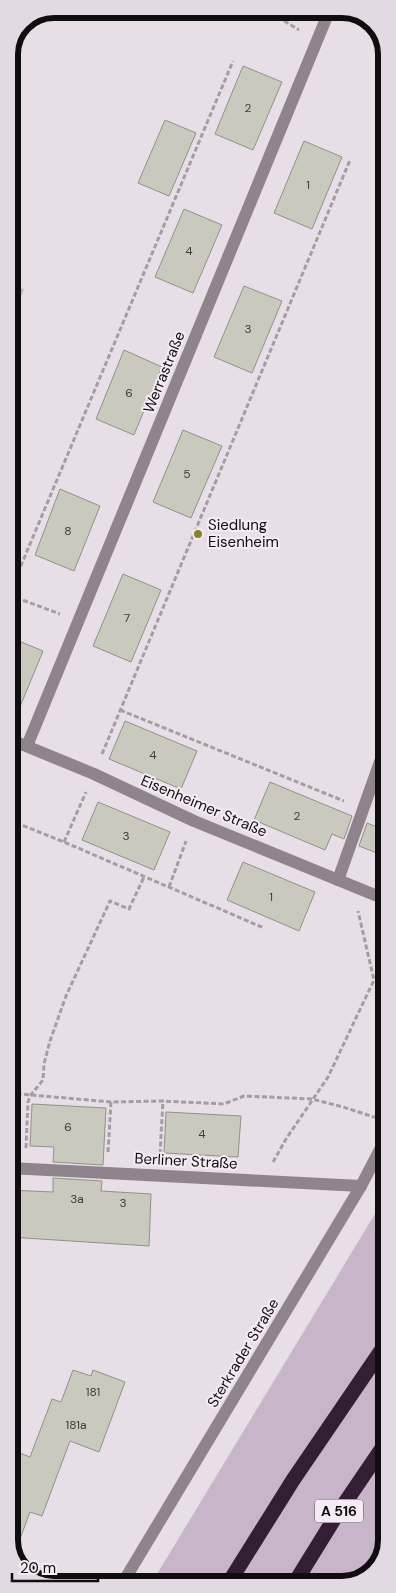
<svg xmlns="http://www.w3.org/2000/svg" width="396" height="1593" font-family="'DM Sans',sans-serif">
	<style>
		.green { fill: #c9b5c9 }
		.building { fill: #c9c9bd; stroke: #929186 }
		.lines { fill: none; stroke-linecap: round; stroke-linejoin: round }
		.path { stroke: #a59da4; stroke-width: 3; stroke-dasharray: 5 2.5; stroke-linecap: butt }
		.service { stroke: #8f838e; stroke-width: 12 }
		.minor { stroke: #8f838e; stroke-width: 12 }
		.tertiary { stroke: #8f838e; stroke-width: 12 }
		.motorway { stroke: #341e34; stroke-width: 15 }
		.poi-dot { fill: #88832b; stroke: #f5ebf5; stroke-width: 2 }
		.labels { text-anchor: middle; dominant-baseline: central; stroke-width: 4; stroke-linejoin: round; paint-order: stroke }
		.number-label { font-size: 12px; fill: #3e3c3b }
		.shield { fill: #f5ebf5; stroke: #555055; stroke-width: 1 }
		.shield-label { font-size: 14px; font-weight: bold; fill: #100d10 }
		.street-label { font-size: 15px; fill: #100d10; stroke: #f5ebf5 }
		.poi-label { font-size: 15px; fill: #100d10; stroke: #f5ebf5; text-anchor: start }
		.rim { fill: none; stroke: #100d10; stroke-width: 6 }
	</style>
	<rect width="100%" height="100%" fill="#e8dee7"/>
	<g class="green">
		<polygon points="9,287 24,289 9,329"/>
		<polygon points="387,1194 387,1540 376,1569 351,1583 151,1584"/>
	</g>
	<g class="building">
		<polygon points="243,66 282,82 253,150 215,134"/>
		<polygon points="165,120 196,133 169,196 138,183"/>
		<polygon points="304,141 342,157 312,229 274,213"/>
		<polygon points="184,209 222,225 193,293 155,277"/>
		<polygon points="244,286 282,301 252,373 214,357"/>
		<polygon points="124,350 162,367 134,435 96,419"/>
		<polygon points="183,430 222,446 191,518 153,502"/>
		<polygon points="60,489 100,506 74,571 35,555"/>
		<polygon points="123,574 161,590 131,662 93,646"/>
		<polygon points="9,637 43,651 10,731 9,731"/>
		<polygon points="125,721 197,751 181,789 109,759"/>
		<polygon points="270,782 352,816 344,839 332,834 325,850 254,820"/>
		<polygon points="98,802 170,832 154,870 82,840"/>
		<polygon points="367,823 387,831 387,857 359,846"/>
		<polygon points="243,862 315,892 299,931 227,900"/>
		<polygon points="32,1104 106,1108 103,1165 53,1162 54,1147 30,1146"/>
		<polygon points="166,1112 241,1116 238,1157 164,1153"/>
		<polygon points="53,1178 102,1181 101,1191 151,1194 149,1246 9,1237 9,1190 53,1192"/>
		<polygon points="73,1370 91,1376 93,1370 125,1382 99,1452 70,1441 42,1516 30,1512 14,1555 10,1548 10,1449 30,1457 52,1399 61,1402"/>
	</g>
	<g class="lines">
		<g class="path">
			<polyline points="265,9 299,30"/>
			<polyline points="9,594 233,61"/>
			<polyline points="9,595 60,614"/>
			<polyline points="120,710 344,801"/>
			<polyline points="102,754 350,160"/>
			<polyline points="9,820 64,842 264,928"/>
			<polyline points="64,842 86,792"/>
			<polyline points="169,887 186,841"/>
			<polyline points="9,1093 111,1102 163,1101 224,1104 244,1096 312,1099 343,1107 377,1118"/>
			<polyline points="26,1148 28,1102 30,1096 43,1080 44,1064 50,1041 66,996 110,901 129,909 144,877"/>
			<polyline points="108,1152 111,1102"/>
			<polyline points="160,1154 163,1101"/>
			<polyline points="273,1162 286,1139 328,1077 374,980 358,911"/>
		</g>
		<polyline class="service" points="338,880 387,742"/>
		<g class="minor">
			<polyline points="9,739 94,774 194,821 387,900"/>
			<polyline points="27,746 330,9"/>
			<polyline points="9,1168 361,1186"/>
		</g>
		<polyline class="tertiary" points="122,1584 361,1186 387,1136"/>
		<g class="motorway">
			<polyline points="228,1584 293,1480 387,1342"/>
			<polyline points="294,1584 336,1516 387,1441"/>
		</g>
	</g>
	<circle class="poi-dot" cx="198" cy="534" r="5"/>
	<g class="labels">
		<g class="number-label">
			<text x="248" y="108">2</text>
			<text x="308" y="185">1</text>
			<text x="189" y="251">4</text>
			<text x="248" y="329">3</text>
			<text x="129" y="393">6</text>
			<text x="187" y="474">5</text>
			<text x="68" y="531">8</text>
			<text x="127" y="618">7</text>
			<text x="153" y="755">4</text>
			<text x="297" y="816">2</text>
			<text x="126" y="836">3</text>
			<text x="271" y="897">1</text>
			<text x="68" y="1127">6</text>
			<text x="202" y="1134">4</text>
			<text x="77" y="1199">3a</text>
			<text x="123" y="1203">3</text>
			<text x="93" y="1392">181</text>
			<text x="76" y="1425">181a</text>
		</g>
		<rect class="shield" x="315" y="1499.5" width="48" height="23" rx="4"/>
		<g class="shield-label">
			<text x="339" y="1511">A 516</text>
		</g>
		<g class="street-label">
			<text transform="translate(164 372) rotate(-68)">Werrastraße</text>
			<text transform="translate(204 806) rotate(23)">Eisenheimer Straße</text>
			<text transform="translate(186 1161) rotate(3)">Berliner Straße</text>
			<text transform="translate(243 1353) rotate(-59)">Sterkrader Straße</text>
		</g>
		<g class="poi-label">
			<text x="208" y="525">Siedlung<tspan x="208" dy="17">Eisenheim</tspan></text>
		</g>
	</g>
	<path d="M0 0H396V1593H0ZM54 18H342A36 36 0 0 1 378 54V1540A36 36 0 0 1 342 1576H54A36 36 0 0 1 18 1540V54A36 36 0 0 1 54 18Z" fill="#e3d9e3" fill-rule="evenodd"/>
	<path class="rim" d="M54 18H342A36 36 0 0 1 378 54V1540A36 36 0 0 1 342 1576H54A36 36 0 0 1 18 1540V54A36 36 0 0 1 54 18Z"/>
	<path d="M12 1573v8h86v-8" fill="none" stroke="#100d10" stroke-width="2.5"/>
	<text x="20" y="1573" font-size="15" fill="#100d10" stroke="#f5ebf5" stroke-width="4" paint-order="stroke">20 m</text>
</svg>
